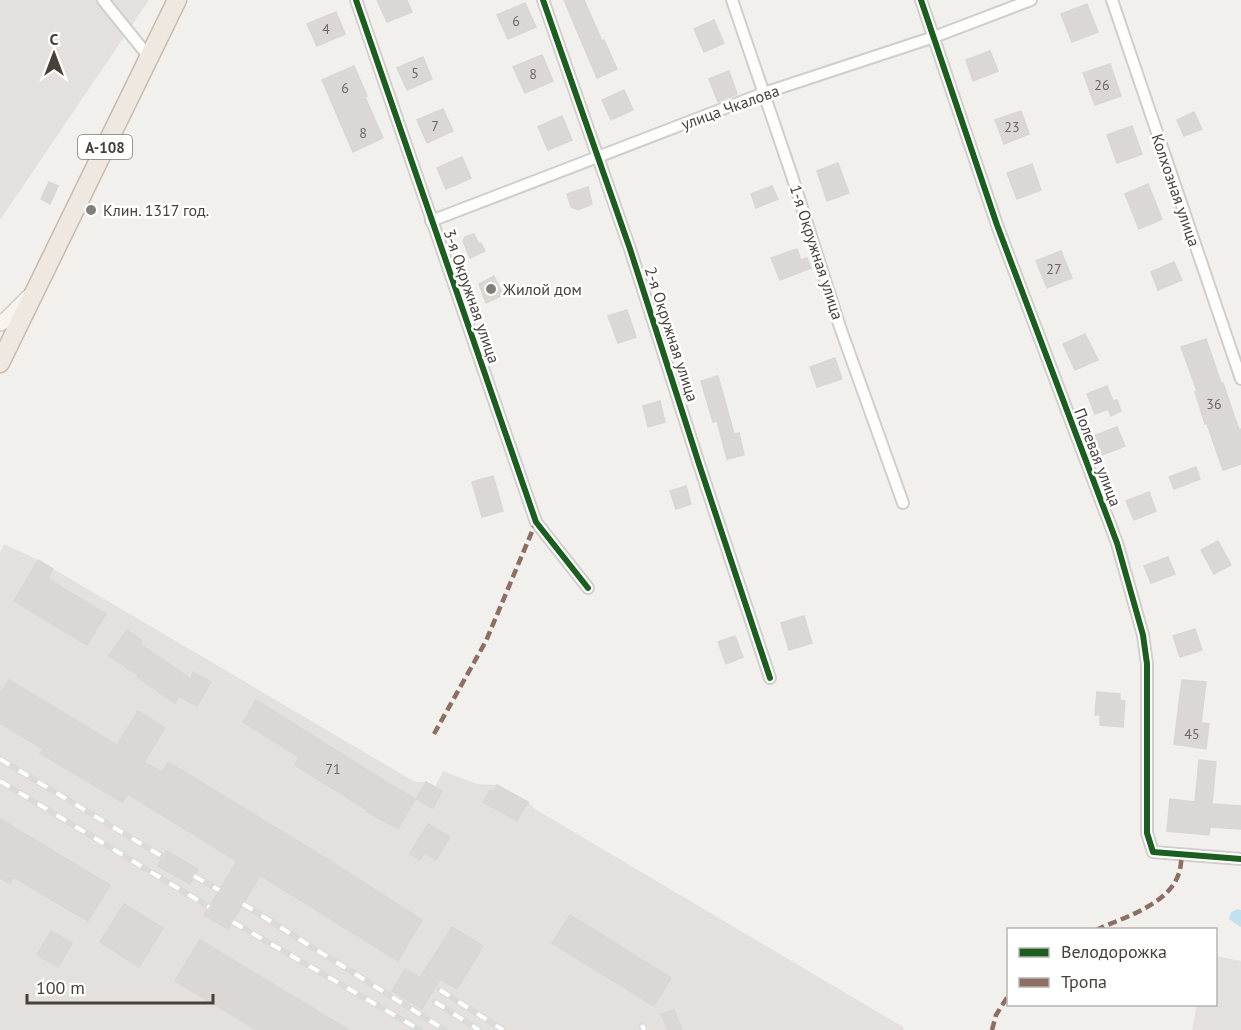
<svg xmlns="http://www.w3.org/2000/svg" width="1241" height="1030" font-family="'PT Sans',sans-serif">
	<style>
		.industrial { fill: #e4e0dd }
		.water { fill: #c0e1ed }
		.building { fill: #dad7d4; stroke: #dad7d3; stroke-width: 1.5 }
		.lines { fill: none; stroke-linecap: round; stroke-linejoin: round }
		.minor-casing { stroke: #d0cecb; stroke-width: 14 }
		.secondary-casing { stroke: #d0ccc4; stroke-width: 18 }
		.trunk-casing { stroke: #c8baaa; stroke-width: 21 }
		.minor { stroke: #fdfdfc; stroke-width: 10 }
		.secondary { stroke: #f7f4f0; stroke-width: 15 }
		.trunk { stroke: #eee8e1; stroke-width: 18 }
		.rail-casing { stroke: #dadad9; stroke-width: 6 }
		.rail { stroke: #fff; stroke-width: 4; stroke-dasharray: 11; stroke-linecap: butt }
		.quiet { stroke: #8d6e63; stroke-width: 4.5; stroke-dasharray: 9 4.5; stroke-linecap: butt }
		.cycleway-casing { stroke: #fff; stroke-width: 10 }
		.cycleway { stroke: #1b5e20; stroke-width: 6 }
		.poi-dot { fill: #847e78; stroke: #fff; stroke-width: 2 }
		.labels { text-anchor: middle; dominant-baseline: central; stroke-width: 5; stroke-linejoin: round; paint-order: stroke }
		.number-label { font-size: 14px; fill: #6e6861 }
		.shield { fill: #fff; stroke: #7f7a74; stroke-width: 1.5 }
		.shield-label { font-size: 15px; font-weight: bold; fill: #484139 }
		.street-label { font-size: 16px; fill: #484139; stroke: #fff }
		.poi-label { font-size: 16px; fill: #484139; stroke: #fff; text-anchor: start }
	</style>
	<rect width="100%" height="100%" fill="#f2f0ed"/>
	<g class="industrial">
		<polygon points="0,0 149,0 0,220"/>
		<polygon points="4,544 38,560 415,782 426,782 435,787 443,771 477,784 497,785 528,802 535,809 903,1027 904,1030 0,1030 0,553"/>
		<polygon points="1216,956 1241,961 1241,1030 1192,1030 1197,1005 1216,1004"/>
	</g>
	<polygon class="water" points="1238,909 1241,910 1241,927 1229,919 1231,912"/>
	<g class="building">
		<polygon points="377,0 407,0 412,12 387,22"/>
		<polygon points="564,0 584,0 602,41 604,40 617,69 597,78"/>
		<polygon points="525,3 536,27 508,39 497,15"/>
		<polygon points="1087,4 1098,32 1072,42 1061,14"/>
		<polygon points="336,12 345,34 317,46 307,24"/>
		<polygon points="714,20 724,43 704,52 694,29"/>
		<polygon points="990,51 998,71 973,81 966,60"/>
		<polygon points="542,55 553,81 525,93 513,67"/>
		<polygon points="423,57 432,79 407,90 397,68"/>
		<polygon points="1110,64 1121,96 1095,105 1083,73"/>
		<polygon points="354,66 367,96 365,97 383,138 353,152 322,80"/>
		<polygon points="729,71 737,94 718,102 709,79"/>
		<polygon points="624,90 633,110 611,120 602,100"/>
		<polygon points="443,109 453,131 427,143 417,120"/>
		<polygon points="1021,111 1029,134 1004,144 995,120"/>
		<polygon points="1194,112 1202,129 1184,136 1177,120"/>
		<polygon points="562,116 572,140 548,150 538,127"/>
		<polygon points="1132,126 1142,154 1117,163 1107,135"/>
		<polygon points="462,157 471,178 446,189 437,168"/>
		<polygon points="838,163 849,193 827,201 817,171"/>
		<polygon points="1032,164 1041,190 1017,199 1007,173"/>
		<polygon points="49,182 58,186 50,204 41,199"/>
		<polygon points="1148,184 1162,219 1139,229 1125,194"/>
		<polygon points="772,186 778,199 756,208 751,194"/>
		<polygon points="588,187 592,204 578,210 571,207 567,194"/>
		<polygon points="474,234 478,243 481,243 485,251 470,258 463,241 465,237"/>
		<polygon points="797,249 801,260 807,258 811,268 780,280 771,258"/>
		<polygon points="1061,251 1072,278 1047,288 1036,261"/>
		<polygon points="1174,262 1182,280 1158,290 1151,272"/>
		<polygon points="494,276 503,295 486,303 479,284"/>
		<polygon points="627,310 636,337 618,343 608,316"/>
		<polygon points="1085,334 1098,360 1075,370 1063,344"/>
		<polygon points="1206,339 1221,383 1223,383 1239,430 1241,429 1241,464 1223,470 1207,424 1205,424 1195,392 1197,391 1181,347"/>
		<polygon points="835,358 842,379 817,387 810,367"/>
		<polygon points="718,376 734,434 739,433 744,455 727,459 717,421 713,422 701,381"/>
		<polygon points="1107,386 1113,401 1117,400 1121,411 1111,416 1108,409 1095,414 1087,394"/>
		<polygon points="660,401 665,422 648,427 643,406"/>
		<polygon points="1117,427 1125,446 1102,455 1094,436"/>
		<polygon points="1196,467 1200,479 1174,489 1169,477"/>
		<polygon points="493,476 503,511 482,517 472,482"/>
		<polygon points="686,486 691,504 676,509 670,491"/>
		<polygon points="1149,492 1156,511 1134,520 1126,501"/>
		<polygon points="1218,541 1231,565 1214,574 1201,550"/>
		<polygon points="1168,557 1175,574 1151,583 1144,566"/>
		<polygon points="38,560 53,569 48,579 106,614 87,645 14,601"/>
		<polygon points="804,616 812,643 789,650 781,623"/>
		<polygon points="1195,629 1202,650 1180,657 1173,636"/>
		<polygon points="127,630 142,640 140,644 191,679 193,672 211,682 197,706 179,696 175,703 137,677 138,675 109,656"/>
		<polygon points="735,636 743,657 726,664 718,642"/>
		<polygon points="9,680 117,745 138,711 165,728 144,762 162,772 168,762 327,859 422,920 398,961 260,875 228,929 204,915 237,861 128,794 122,802 40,753 43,749 0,723 0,694"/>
		<polygon points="1182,680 1206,682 1201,723 1209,724 1206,749 1174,744"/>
		<polygon points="1097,692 1120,694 1120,700 1125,701 1123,727 1100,725 1100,715 1095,715"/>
		<polygon points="256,700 372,773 415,799 398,829 366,811 367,810 295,765 299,757 243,722"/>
		<polygon points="1199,760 1216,762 1212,804 1241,806 1241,829 1210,827 1209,835 1167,831 1170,799 1195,802"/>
		<polygon points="426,782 442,791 433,808 416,799"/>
		<polygon points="497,785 528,802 517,821 483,802 490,790 494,791"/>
		<polygon points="0,819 110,885 88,921 13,877 10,884 0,878"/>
		<polygon points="428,824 450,837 436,860 424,853 420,860 410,854"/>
		<polygon points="166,851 198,869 190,884 158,866"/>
		<polygon points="124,904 163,928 139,967 100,942"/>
		<polygon points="570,915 671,978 654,1006 552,943"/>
		<polygon points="452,927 483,946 457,989 440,979 422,1009 392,991 405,969 420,978"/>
		<polygon points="51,931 72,943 58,967 37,955"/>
		<polygon points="200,940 349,1030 257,1030 175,981"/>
		<polygon points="674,1010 682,1030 668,1030 661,1014"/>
	</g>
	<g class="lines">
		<g class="minor-casing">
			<g id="minor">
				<polyline points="103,0 149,57"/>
				<polyline points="356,0 536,522 588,588"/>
				<polyline points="543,0 630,249 699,464 770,678"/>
				<polyline points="732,0 791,173 840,327 903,503"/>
				<polyline points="921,0 997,225 1117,543 1143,635 1147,664 1147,833 1153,852 1241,859"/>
				<polyline points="1112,0 1241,379"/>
				<polyline points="431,221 764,93 934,37 1031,0"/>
			</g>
		</g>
		<g class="secondary-casing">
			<polyline id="secondary" points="0,323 6,320 29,297"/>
		</g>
		<g class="trunk-casing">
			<polyline id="trunk" points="0,363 177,0"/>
		</g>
		<use href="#minor" class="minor"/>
		<use href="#secondary" class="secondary"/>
		<use href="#trunk" class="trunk"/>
		<g class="rail-casing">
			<g id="rail">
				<polyline points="0,759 163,857"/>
				<polyline points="0,781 209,907"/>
				<polyline points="194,876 219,890"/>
				<polyline points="243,904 445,1030"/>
				<polyline points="233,922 420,1030"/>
				<polyline points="440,990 503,1030"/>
				<polyline points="435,1002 479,1030"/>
				<polyline points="642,1025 644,1030"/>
			</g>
		</g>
		<use href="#rail" class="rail"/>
		<g class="quiet">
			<polyline points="434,734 486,641 536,522"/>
			<path d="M1096 930C1124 917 1169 905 1179 873 1181 867 1181 861 1182 855"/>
			<polyline points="992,1030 996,1015 1008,996"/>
		</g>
		<g class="cycleway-casing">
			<g id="cycleway">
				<polyline points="356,0 536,522 588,588"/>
				<polyline points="543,0 630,249 699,464 770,678"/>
				<polyline points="921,0 997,225 1117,543 1143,635 1147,664 1147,833 1153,852 1241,859"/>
			</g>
		</g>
		<use href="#cycleway" class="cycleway"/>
	</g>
	<g class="poi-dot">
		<circle cx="91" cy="210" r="6"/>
		<circle cx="491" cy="289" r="6"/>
	</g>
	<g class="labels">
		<g class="number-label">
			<text x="516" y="21">6</text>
			<text x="326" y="29">4</text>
			<text x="415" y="73">5</text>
			<text x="533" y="74">8</text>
			<text x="1102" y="85">26</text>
			<text x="345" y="88">6</text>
			<text x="435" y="126">7</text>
			<text x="1012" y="127">23</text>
			<text x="363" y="133">8</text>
			<text x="1054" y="269">27</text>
			<text x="1214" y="404">36</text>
			<text x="1192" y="734">45</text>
			<text x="333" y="769">71</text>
		</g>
		<rect class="shield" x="78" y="135" width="54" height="24" rx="4.5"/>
		<g class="shield-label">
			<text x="105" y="147">А-108</text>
		</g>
		<g class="street-label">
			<text transform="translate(730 107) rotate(-20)">улица Чкалова</text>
			<text transform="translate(1176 190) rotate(71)">Колхозная улица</text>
			<text transform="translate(817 252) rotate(72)">1-я Окружная улица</text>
			<text transform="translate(472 296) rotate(71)">3-я Окружная улица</text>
			<text transform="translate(672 334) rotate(72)">2-я Окружная улица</text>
			<text transform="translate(1098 457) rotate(69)">Полевая улица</text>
		</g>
		<g class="poi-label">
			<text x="103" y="210">Клин. 1317 год.</text>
			<text x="503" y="289">Жилой дом</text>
		</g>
	</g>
	<rect x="1007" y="928" width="210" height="78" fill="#ffffff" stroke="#b6b3b0" stroke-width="1.5"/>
	<rect x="1019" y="948" width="30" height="9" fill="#1b5e20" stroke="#b6b3b0" stroke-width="1.5"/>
	<text x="1061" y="958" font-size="18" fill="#484139">Велодорожка</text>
	<rect x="1019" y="978" width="30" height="9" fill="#8d6e63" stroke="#b6b3b0" stroke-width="1.5"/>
	<text x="1061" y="988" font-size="18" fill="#484139">Тропа</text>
	<g transform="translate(54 54)" stroke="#ffffff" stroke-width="4.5" paint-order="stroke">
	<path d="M0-4.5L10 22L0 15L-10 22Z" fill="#484139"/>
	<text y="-9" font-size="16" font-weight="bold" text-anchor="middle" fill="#484139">С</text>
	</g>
	<path d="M27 994v9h186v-9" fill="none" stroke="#484139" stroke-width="3"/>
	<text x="36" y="994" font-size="18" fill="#484139" stroke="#ffffff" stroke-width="4.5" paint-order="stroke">100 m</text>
</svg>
